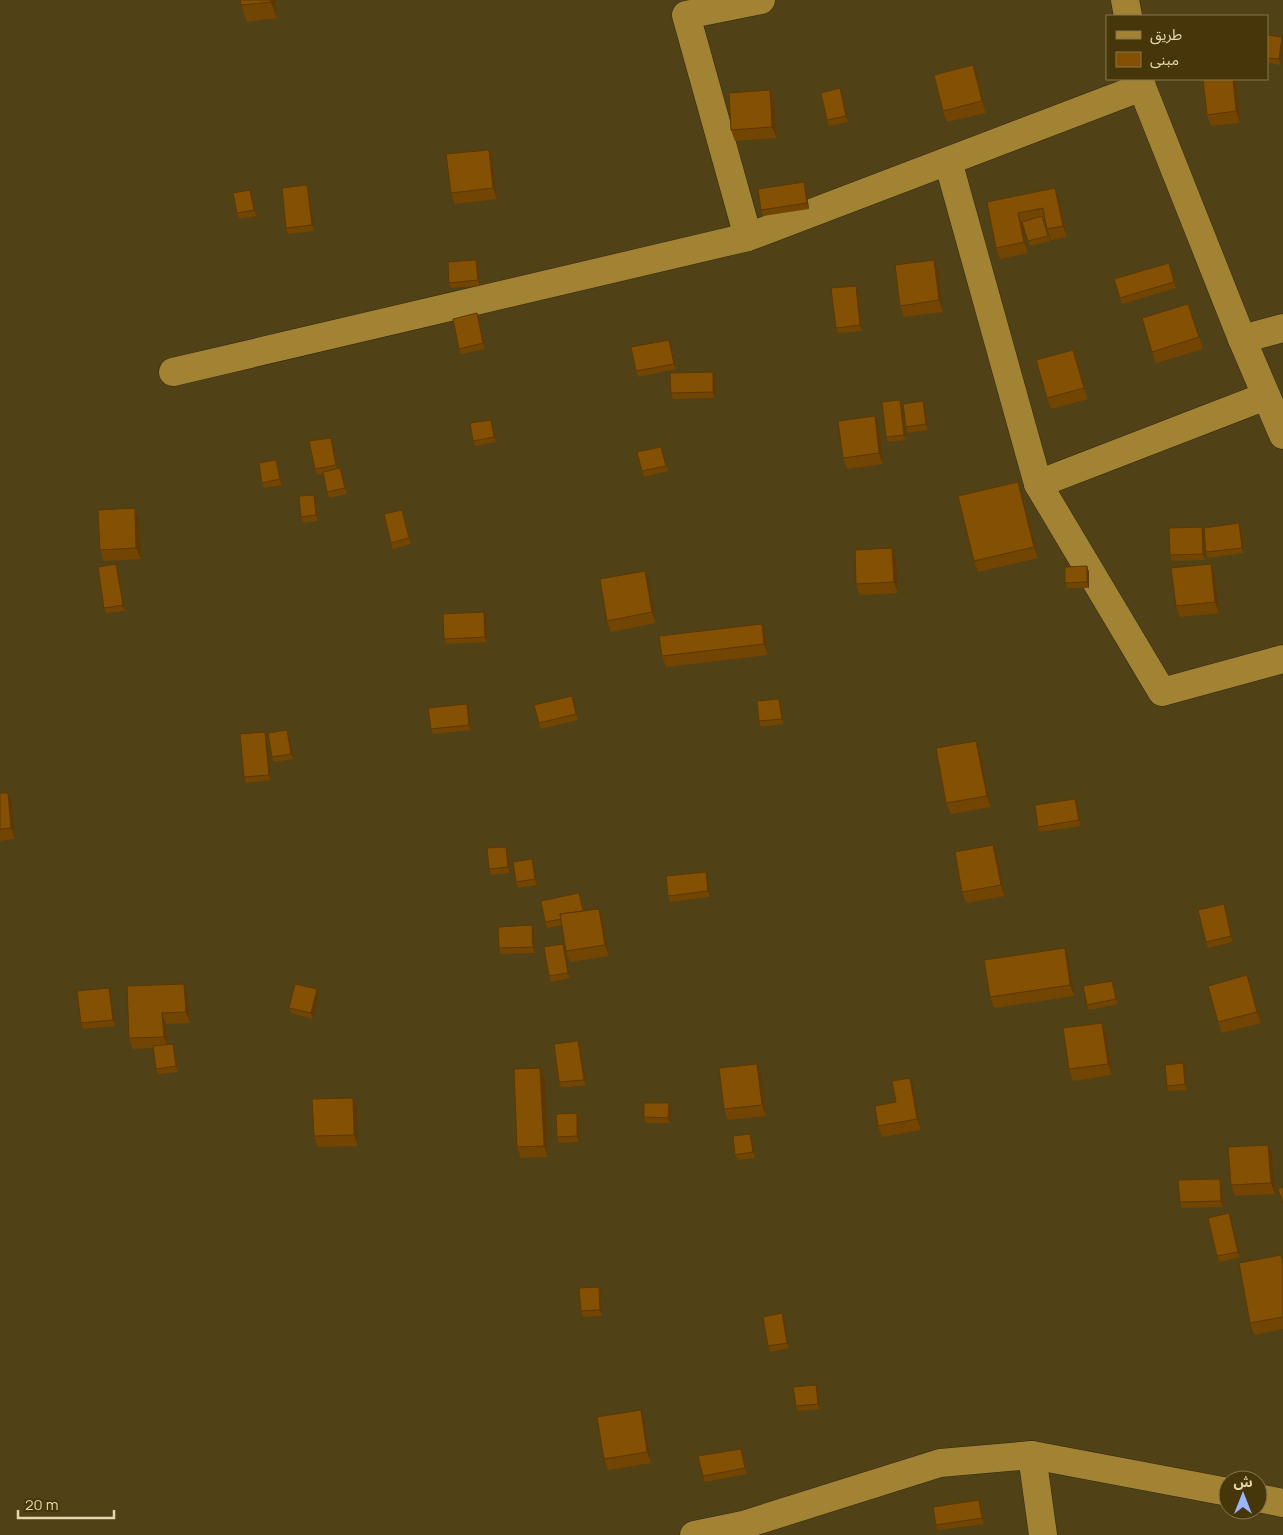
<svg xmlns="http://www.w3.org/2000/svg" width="1283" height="1535" font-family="Manrope,'Noto Sans Arabic',sans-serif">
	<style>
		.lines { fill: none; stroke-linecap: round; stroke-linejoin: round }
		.minor-casing { stroke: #32280f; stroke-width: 29 }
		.minor { stroke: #a28334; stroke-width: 28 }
		.wall { fill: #724503 }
		.shaded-wall { fill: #5c3803 }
		.building { fill: #845004; stroke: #5c3803 }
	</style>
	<rect width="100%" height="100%" fill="#514117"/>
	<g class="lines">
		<g class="minor-casing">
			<g id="minor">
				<polyline points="1125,0 1128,16"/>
				<polyline points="1140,79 1142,87 1242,339 1283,435"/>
				<polyline points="948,161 1038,484 1162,692 1283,659"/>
				<polyline points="748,237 686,15 761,0"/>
				<polyline points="1242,339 1283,328"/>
				<polyline points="173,372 748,237 1142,87"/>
				<polyline points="1038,484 1266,396"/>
				<polyline points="1032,1455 1043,1535"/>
				<polyline points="1258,1498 1283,1503"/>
				<polyline points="694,1535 743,1525 940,1463 1032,1455 1228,1492"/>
			</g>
		</g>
		<use href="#minor" class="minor"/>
	</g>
	<g class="wall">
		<polygon points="240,0 275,0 277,18 247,22 241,5"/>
		<polygon points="1267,35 1282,37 1283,40 1283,47 1281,65 1267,63"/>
		<polygon points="973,65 977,76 986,113 947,122 943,111"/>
		<polygon points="1236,79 1240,123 1211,126 1207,115"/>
		<polygon points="840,88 842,94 848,122 829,126 827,120"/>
		<polygon points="770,90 774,101 777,138 735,141 731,130"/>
		<polygon points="489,150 493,161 497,199 455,204 451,193"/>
		<polygon points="804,182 806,188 809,209 763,216 761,210"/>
		<polygon points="307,185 309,191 314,231 288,234 286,228"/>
		<polygon points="252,196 257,216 239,219 237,213"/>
		<polygon points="1059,199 1067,237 1051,240 1047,229 1045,219 1044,220 1050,241 1030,246 1023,224 1022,224 1028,253 1000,259 996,248 987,202"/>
		<polygon points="934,260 938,271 943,312 904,317 900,306"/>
		<polygon points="478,266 480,286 451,288 449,283"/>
		<polygon points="1171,269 1176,288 1122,304 1120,298"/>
		<polygon points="856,286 858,291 862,331 838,333 836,328"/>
		<polygon points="1188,304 1203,349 1156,363 1152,352"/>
		<polygon points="479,319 485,349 461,354 459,349"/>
		<polygon points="671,346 676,369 638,377 636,371"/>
		<polygon points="1073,350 1077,361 1088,399 1051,409 1047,398"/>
		<polygon points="715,378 715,398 673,399 671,393"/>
		<polygon points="900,400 902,405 906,440 888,442 886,437"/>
		<polygon points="925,406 928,430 908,433 906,427"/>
		<polygon points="491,420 493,425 496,442 475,446 473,441"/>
		<polygon points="879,427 883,464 847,469 843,458"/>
		<polygon points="331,438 333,443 338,468 340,468 342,473 347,494 329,498 323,474 317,475 315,469"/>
		<polygon points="661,447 668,471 644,477 642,471"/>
		<polygon points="276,460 278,466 282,485 264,488 262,483"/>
		<polygon points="1022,493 1038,558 978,572 974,561"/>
		<polygon points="316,500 318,521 303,523 301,517"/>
		<polygon points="404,516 411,544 393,549 391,543"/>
		<polygon points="139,520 141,559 104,561 100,550"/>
		<polygon points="1239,523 1241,529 1244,553 1208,558 1206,552"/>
		<polygon points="1204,532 1205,560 1172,561 1170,555"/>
		<polygon points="892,548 896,559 898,593 860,595 856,584"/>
		<polygon points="116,564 118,570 125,611 106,613 104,608"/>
		<polygon points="1087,566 1089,572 1089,588 1067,588 1065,583"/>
		<polygon points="1215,575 1219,613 1180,617 1176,606"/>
		<polygon points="649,582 656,623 611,632 607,621"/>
		<polygon points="486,617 487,642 446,644 444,639"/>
		<polygon points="762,624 766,635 768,655 666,667 662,656"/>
		<polygon points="572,696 578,720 541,729 539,723"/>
		<polygon points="467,704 469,710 471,730 433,734 431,729"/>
		<polygon points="781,704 784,724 761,727 759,721"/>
		<polygon points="265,732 267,738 271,780 246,783 244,777"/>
		<polygon points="289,735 294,759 274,762 272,757"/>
		<polygon points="976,741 980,752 991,807 951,814 946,803"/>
		<polygon points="0,793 12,804 15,839 0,841"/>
		<polygon points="1075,799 1077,804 1081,826 1040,832 1038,827"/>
		<polygon points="993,845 997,856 1005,896 966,903 962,892"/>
		<polygon points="508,852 510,873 491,875 489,869"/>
		<polygon points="534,865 537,885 518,888 516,882"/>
		<polygon points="708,877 710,897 670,902 668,896"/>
		<polygon points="581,899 584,911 599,909 603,920 609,956 570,962 566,951 562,925 547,928 545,922"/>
		<polygon points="1226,910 1233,942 1208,948 1206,942"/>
		<polygon points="532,925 534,931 535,953 501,954 499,948"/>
		<polygon points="563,944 565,950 570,978 551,982 549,976"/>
		<polygon points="1069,959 1074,996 994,1008 990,997"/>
		<polygon points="1247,975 1251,986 1261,1023 1222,1033 1218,1022"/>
		<polygon points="1112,981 1114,986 1118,1004 1089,1010 1087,1005"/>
		<polygon points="184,984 188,995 190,1023 166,1024 168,1045 175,1050 178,1072 158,1074 156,1069 154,1048 133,1049 129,1038"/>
		<polygon points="317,989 319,995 313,1019 291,1013 289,1008"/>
		<polygon points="111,993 115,1026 83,1029 81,1023"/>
		<polygon points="1102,1023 1106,1034 1112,1075 1073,1081 1069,1069"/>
		<polygon points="578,1041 580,1046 586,1085 561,1088 559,1082"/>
		<polygon points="1183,1063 1185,1068 1187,1090 1169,1091 1167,1086"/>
		<polygon points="540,1068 545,1079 548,1157 521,1158 517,1147"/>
		<polygon points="761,1075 766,1116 728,1120 724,1109"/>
		<polygon points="914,1089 921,1130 882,1137 878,1126 896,1102"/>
		<polygon points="353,1098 357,1109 358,1146 318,1147 314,1136"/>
		<polygon points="671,1109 670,1123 646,1123 644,1117"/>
		<polygon points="577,1113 579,1119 579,1142 559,1143 557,1137"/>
		<polygon points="750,1134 752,1139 755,1158 738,1160 735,1155"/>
		<polygon points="1272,1156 1275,1194 1235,1196 1231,1185"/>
		<polygon points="1220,1179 1222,1185 1223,1207 1182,1208 1180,1202"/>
		<polygon points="1229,1213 1240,1257 1220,1262 1217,1256"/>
		<polygon points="1283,1264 1283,1329 1254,1335 1250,1323"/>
		<polygon points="599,1287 601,1293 602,1316 583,1317 581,1311"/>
		<polygon points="784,1319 789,1348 770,1352 768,1346"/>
		<polygon points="818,1390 820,1409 798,1411 796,1406"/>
		<polygon points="641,1410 645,1421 651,1463 608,1470 604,1459"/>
		<polygon points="743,1454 747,1474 705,1482 703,1476"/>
		<polygon points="979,1500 981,1506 984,1524 938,1530 936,1525"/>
	</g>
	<g class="shaded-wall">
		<polygon points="270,0 275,0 277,18 271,2"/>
		<polygon points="1282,37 1283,40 1283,47 1281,65 1279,59"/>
		<polygon points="973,65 977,76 986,113 982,101"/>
		<polygon points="1233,79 1236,79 1240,123 1236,111"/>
		<polygon points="840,88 842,94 848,122 846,116"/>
		<polygon points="770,90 774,101 777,138 772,127"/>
		<polygon points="489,150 493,161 497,199 493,188"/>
		<polygon points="804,182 806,188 809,209 807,203"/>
		<polygon points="307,185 309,191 314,231 312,225"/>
		<polygon points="1055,188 1059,199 1067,237 1063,226"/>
		<polygon points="250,190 252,196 257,216 254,210"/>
		<polygon points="1018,213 1022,224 1028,253 1024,242"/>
		<polygon points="476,260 478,266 480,286 478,280"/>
		<polygon points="934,260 938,271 943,312 939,300"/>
		<polygon points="856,286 858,291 862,331 860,325"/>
		<polygon points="477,313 479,319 485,349 483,343"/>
		<polygon points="669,340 671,346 676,369 674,364"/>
		<polygon points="1073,350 1077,361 1088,399 1084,388"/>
		<polygon points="713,372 715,378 715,398 713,392"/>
		<polygon points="900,400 902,405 906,440 904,435"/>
		<polygon points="923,401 925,406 928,430 926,424"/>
		<polygon points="875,416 879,427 883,464 879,453"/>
		<polygon points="491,420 493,425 496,442 494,437"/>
		<polygon points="331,438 333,443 338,471 336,465"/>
		<polygon points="276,460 278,466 282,485 280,479"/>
		<polygon points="340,468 342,473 347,494 345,488"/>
		<polygon points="1018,482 1022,493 1038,558 1034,547"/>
		<polygon points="314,495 316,500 318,521 316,515"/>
		<polygon points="135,508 139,520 141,559 136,548"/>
		<polygon points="402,510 404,516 411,544 409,538"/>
		<polygon points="1239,523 1241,529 1244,553 1242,548"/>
		<polygon points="1202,527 1204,532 1205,560 1203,554"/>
		<polygon points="892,548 896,559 898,593 894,582"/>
		<polygon points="116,564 118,570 125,611 123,605"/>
		<polygon points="1211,564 1215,575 1219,613 1215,602"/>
		<polygon points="1087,566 1089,572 1089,588 1087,582"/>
		<polygon points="645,571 649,582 656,623 652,612"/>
		<polygon points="484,612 486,617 487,642 485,637"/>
		<polygon points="762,624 766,635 768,655 764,644"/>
		<polygon points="572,696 574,702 578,720 576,714"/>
		<polygon points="779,699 781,704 784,724 782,719"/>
		<polygon points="467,704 469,710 471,730 469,725"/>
		<polygon points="287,730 289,735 294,759 291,754"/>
		<polygon points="265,732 267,738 271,780 269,775"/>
		<polygon points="976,741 980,752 991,807 987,796"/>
		<polygon points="8,793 12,804 15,839 11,828"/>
		<polygon points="1075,799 1077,804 1081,826 1079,820"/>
		<polygon points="993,845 997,856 1005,896 1001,885"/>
		<polygon points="506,847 508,852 510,873 508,867"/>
		<polygon points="532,859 534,865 537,885 535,879"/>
		<polygon points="706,872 708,877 710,897 708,891"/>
		<polygon points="1224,904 1226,910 1233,942 1231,936"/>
		<polygon points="599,909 603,920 609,956 605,945"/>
		<polygon points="532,925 534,931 535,953 533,947"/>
		<polygon points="563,944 565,950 570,978 568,973"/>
		<polygon points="1065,948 1069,959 1074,996 1070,985"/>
		<polygon points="1247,975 1251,986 1261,1023 1257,1012"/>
		<polygon points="1112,981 1114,986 1118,1004 1116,999"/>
		<polygon points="184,984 188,995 190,1023 186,1012"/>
		<polygon points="109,988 111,993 115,1026 113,1020"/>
		<polygon points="317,989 319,995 313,1019 311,1013"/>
		<polygon points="162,1013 166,1024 168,1048 164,1037"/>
		<polygon points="1102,1023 1106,1034 1112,1075 1108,1064"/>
		<polygon points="578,1041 580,1046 586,1085 584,1080"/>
		<polygon points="173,1044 175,1050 178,1072 176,1066"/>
		<polygon points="1183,1063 1185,1068 1187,1090 1185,1084"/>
		<polygon points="757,1064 761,1075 766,1116 762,1105"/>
		<polygon points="540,1068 545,1079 548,1157 544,1146"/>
		<polygon points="910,1078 914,1089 921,1130 917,1119"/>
		<polygon points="353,1098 357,1109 358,1146 354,1135"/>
		<polygon points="669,1103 671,1109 670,1123 668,1118"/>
		<polygon points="577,1113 579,1119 579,1142 577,1136"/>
		<polygon points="750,1134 752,1139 755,1158 753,1152"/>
		<polygon points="1268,1145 1272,1156 1275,1194 1271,1183"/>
		<polygon points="1220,1179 1222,1185 1223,1207 1221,1201"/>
		<polygon points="1229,1213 1231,1219 1240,1257 1238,1252"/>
		<polygon points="599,1287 601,1293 602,1316 600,1310"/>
		<polygon points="782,1313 784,1319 789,1348 787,1343"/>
		<polygon points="816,1385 818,1390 820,1409 818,1404"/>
		<polygon points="641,1410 645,1421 651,1463 647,1452"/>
		<polygon points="741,1449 743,1454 747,1474 745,1468"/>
		<polygon points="979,1500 981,1506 984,1524 982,1518"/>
	</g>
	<g class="building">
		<polygon points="240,0 270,0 271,2 241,5"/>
		<polygon points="1267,35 1282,37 1279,59 1267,58"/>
		<polygon points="973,65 982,101 943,111 934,75"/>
		<polygon points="1203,79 1233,79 1236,111 1207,115"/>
		<polygon points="840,88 846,116 827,120 821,93"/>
		<polygon points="770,90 772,127 731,130 729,93"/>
		<polygon points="489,150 493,188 451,193 446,154"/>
		<polygon points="804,182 807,203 761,210 758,189"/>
		<polygon points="307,185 312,225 286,228 282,188"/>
		<polygon points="1055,188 1063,226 1047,229 1043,208 1018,213 1024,242 996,248 987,202"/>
		<polygon points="250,190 254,210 237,213 233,193"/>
		<polygon points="1042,216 1048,236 1028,241 1022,222"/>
		<polygon points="476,260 478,280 449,283 448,262"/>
		<polygon points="934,260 939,300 900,306 895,265"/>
		<polygon points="1169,263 1174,282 1120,298 1114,279"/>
		<polygon points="856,286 860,325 836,328 831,288"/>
		<polygon points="1188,304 1199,337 1152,352 1142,318"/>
		<polygon points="477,313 483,343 459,349 453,319"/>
		<polygon points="669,340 674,364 636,371 631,347"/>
		<polygon points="1073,350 1084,388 1047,398 1036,360"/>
		<polygon points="713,372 713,392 671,393 670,373"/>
		<polygon points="900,400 904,435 886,437 882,402"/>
		<polygon points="923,401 926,424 906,427 903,404"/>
		<polygon points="875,416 879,453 843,458 838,421"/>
		<polygon points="491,420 494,437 473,441 470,423"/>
		<polygon points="331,438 336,465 315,469 309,441"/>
		<polygon points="661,447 666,466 642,471 637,452"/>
		<polygon points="276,460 280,479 262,483 259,463"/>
		<polygon points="340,468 345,488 327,492 323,472"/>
		<polygon points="1018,482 1034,547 974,561 958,496"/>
		<polygon points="314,495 316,515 301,517 299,496"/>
		<polygon points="135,508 136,548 100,550 98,510"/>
		<polygon points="402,510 409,538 391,543 384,514"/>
		<polygon points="1239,523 1242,548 1206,552 1204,528"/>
		<polygon points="1202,527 1203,554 1170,555 1169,528"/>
		<polygon points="892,548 894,582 856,584 855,550"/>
		<polygon points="116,564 123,605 104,608 98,567"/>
		<polygon points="1211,564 1215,602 1176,606 1171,568"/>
		<polygon points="1087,566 1087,582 1065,583 1065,567"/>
		<polygon points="645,571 652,612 607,621 600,579"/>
		<polygon points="484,612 485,637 444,639 443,614"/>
		<polygon points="762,624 764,644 662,656 659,636"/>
		<polygon points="572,696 576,714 539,723 534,705"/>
		<polygon points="779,699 782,719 759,721 757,701"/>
		<polygon points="467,704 469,725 431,729 428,708"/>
		<polygon points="287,730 291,754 272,757 268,733"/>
		<polygon points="265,732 269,775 244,777 240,734"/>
		<polygon points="976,741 987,796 946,803 936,748"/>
		<polygon points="0,793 8,793 11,828 0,829"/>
		<polygon points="1075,799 1079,820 1038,827 1035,805"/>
		<polygon points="993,845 1001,885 962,892 955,852"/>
		<polygon points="506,847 508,867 489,869 487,848"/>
		<polygon points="532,859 535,879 516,882 513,862"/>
		<polygon points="706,872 708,891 668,896 666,876"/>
		<polygon points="579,893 583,911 560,914 561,919 545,922 541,901"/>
		<polygon points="1224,904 1231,936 1206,942 1198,910"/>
		<polygon points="599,909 605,945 566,951 560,914"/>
		<polygon points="532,925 533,947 499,948 498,927"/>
		<polygon points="563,944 568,973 549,976 544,947"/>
		<polygon points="1065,948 1070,985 990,997 984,960"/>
		<polygon points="1247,975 1257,1012 1218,1022 1208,986"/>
		<polygon points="1112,981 1116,999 1087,1005 1083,986"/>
		<polygon points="184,984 186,1012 162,1013 164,1037 129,1038 127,986"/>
		<polygon points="295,984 317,989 311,1013 289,1008"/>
		<polygon points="109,988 113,1020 81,1023 77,991"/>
		<polygon points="1102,1023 1108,1064 1069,1069 1063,1028"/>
		<polygon points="578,1041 584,1080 559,1082 554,1044"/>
		<polygon points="173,1044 176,1066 156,1069 153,1046"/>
		<polygon points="1183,1063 1185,1084 1167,1086 1165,1065"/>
		<polygon points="757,1064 762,1105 724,1109 719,1068"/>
		<polygon points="540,1068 544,1146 517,1147 514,1069"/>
		<polygon points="910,1078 917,1119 878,1126 875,1106 896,1102 892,1081"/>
		<polygon points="353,1098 354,1135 314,1136 312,1099"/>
		<polygon points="644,1103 669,1103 668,1118 644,1117"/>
		<polygon points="577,1113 577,1136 557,1137 556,1114"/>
		<polygon points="750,1134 753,1152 735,1155 733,1136"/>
		<polygon points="1268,1145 1271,1183 1231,1185 1228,1147"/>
		<polygon points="1220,1179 1221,1201 1180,1202 1178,1180"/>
		<polygon points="1283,1187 1283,1203 1278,1189"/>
		<polygon points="1229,1213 1238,1252 1217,1256 1208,1218"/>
		<polygon points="1281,1255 1283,1264 1283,1317 1250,1323 1239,1263"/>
		<polygon points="599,1287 600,1310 581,1311 579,1288"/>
		<polygon points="782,1313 787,1343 768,1346 763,1317"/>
		<polygon points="816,1385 818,1404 796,1406 793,1387"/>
		<polygon points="641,1410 647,1452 604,1459 597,1417"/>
		<polygon points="741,1449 745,1468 703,1476 698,1456"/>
		<polygon points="979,1500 982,1518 936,1525 933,1507"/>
	</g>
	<rect x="1106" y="15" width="162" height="65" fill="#46360a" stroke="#86764d"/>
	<rect x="1116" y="31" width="25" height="8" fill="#a28334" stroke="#86764d"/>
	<text x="1150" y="40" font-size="15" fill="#e6d7b1">طريق</text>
	<rect x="1116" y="52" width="25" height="15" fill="#845004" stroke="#86764d"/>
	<text x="1150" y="65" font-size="15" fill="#e6d7b1">مبنى</text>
	<g transform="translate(1243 1495)"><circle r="24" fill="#46360a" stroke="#86764d"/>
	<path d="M0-4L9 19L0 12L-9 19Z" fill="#99b5fd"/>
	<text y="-8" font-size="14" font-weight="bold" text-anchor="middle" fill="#e6d7b1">ش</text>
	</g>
	<path d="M18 1510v8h96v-8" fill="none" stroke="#e6d7b1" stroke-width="2.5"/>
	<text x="25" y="1510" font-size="15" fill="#e6d7b1" stroke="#46360a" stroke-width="4" paint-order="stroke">20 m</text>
</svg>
